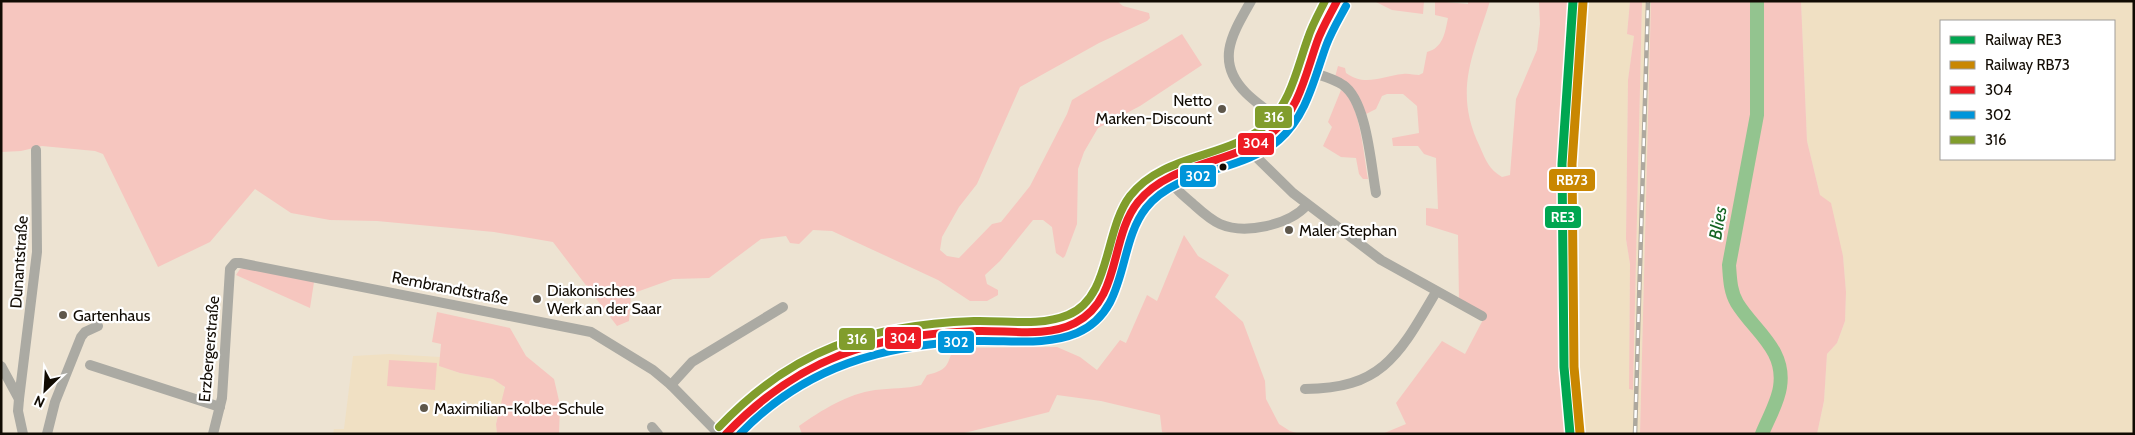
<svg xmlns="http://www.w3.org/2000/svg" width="2135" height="435" font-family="Cabin,sans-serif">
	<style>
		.built { fill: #f0e0c3; fill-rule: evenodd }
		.green { fill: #f6c6bf }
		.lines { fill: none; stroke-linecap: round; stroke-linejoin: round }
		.river { stroke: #93c48f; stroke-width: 14 }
		.minor { stroke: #abaaa3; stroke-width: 10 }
		.major { stroke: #aeaca0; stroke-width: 14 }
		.rail-casing { stroke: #ada89e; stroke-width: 4.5 }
		.rail { stroke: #fff; stroke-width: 2.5; stroke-dasharray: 8; stroke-linecap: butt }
		.bus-1-casing { stroke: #fff; stroke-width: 11 }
		.bus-2-casing { stroke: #fff; stroke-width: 11 }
		.bus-3-casing { stroke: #fff; stroke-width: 11 }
		.bus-1 { stroke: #ed1c24; stroke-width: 8 }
		.bus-2 { stroke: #0095da; stroke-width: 8 }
		.bus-3 { stroke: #819d2c; stroke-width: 8 }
		.rail-1-casing { stroke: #fff; stroke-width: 12 }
		.rail-2-casing { stroke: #fff; stroke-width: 12 }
		.rail-1 { stroke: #00a651; stroke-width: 9 }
		.rail-2 { stroke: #c98701; stroke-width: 9 }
		.poi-dot { fill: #5e574b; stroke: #fff; stroke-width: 2 }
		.bus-dot { fill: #110b03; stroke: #fff; stroke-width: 2 }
		.labels { text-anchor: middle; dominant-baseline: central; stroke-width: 4.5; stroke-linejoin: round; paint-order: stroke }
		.poi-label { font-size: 16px; fill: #110b03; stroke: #fff; text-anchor: start }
		.street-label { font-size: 16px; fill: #110b03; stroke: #fff }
		.water-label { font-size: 18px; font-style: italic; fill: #156423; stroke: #fff }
		.line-badge { stroke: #fff; stroke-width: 2 }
		.badge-label { font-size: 14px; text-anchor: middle; font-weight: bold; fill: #fff }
	</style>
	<rect width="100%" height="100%" fill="#ede3d2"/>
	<g class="built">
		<polygon points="1569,1 1630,1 1627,34 1634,36 1628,80 1626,239 1630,264 1629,389 1633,390 1642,1 1651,1 1640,434 1566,434 1560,367 1557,208 1559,142"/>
		<path d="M1801 1H2134V434H1817L1824 401 1827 354 1837 343 1845 321 1846 292 1843 256 1820 195 1807 141ZM1941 21H2114V159H1941Z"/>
		<polygon points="389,354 440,357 440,366 460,373 493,379 503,385 506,393 496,423 497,434 333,434 334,429 344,429 353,356"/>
	</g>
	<g class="green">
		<polygon points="1,1 1117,1 1123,6 1149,13 1150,18 1147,21 1099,43 1020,87 977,184 959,207 942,237 940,250 947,256 959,258 992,224 1001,222 1030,186 1067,114 1072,100 1182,34 1202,65 1140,106 1098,128 1084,152 1078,169 1077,224 1065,256 1063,258 1056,253 1052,227 1043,220 1033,220 1000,261 985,275 987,284 998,290 998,295 987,301 970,301 938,280 832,231 813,230 799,244 790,243 786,236 761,239 709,278 673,279 631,294 629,321 617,326 553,242 494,232 377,221 330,220 291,213 255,189 210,242 158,267 103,154 95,151 42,146 21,151 1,152"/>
		<polygon points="1374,1 1424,1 1423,14 1392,10"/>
		<path d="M1435 1 1468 4V1H1490C1473 56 1453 91 1480 147 1486 161 1489 169 1502 177L1510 175 1516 99 1537 50 1540 24 1539 1H1569C1561 95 1557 188 1558 282 1559 333 1559 384 1566 434H1382L1406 424 1396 403 1442 341 1465 354 1485 316 1459 302 1458 235 1426 225V208L1438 209 1436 158 1424 154 1418 146H1393L1392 138 1419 133 1417 106 1403 94H1387L1382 96 1376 109 1366 114 1335 77 1338 66 1345 68 1346 73C1365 87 1382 76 1403 74 1408 73 1414 75 1419 75L1423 73 1427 52C1443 48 1445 33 1448 18L1435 15Z"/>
		<polygon points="1630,1 1642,1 1633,390 1629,389 1630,264 1626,239 1628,80 1634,36 1627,34"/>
		<polygon points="1651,1 1801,1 1807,141 1820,195 1831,203 1843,256 1846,292 1845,321 1837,343 1827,354 1824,401 1817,434 1640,434"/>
		<path d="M1341 90C1360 100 1364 158 1368 179H1363L1359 174 1356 158 1341 157 1323 146 1332 127 1328 122Z"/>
		<path d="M1184 235 1198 256 1229 275 1215 297 1243 322 1265 381 1266 399 1279 424 1290 431 1300 434H1172L1162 432 1160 415 1101 401 1057 395 1049 412 960 434H802L799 426C822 410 847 394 875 390 891 388 906 389 921 385L927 375C947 370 947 367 953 348L1057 347 1080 357 1097 370 1120 340 1126 343 1147 295 1157 301Z"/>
		<polygon points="244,268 314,282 310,308 236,275 240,269"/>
		<polygon points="437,312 510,328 526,356 554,379 560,405 559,434 497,434 496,424 505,387 493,379 460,373 439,366 441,344 432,342"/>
		<polygon points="389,360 437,363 435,390 387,386"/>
	</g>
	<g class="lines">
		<path class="river" d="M1757 1V115L1729 265C1730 278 1730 291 1737 303 1754 331 1786 349 1780 387 1778 402 1768 419 1762 434"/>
		<g class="minor">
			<path d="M1251 1C1233 33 1214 61 1246 93 1257 104 1271 112 1281 124"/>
			<path d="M1308 71C1319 75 1333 78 1343 85 1367 101 1371 166 1376 193"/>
			<polyline points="1248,149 1293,193 1381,260 1482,316"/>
			<path d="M1170 177C1174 189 1183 195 1192 203 1201 211 1209 219 1220 224 1245 235 1289 225 1307 205"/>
			<polyline points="90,365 220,407"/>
			<polyline points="1,366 19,399"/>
			<polyline points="671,385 692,362 783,307"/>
			<path d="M1305 389C1383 389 1400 353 1436 292"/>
			<polyline points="652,427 658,434"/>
			<polyline points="23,434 18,411 19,399 37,252 36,150"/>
			<polyline points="47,434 55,402 81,337 85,332 98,326"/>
			<polyline points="213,434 222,398 230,269 235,263 240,263 591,332 653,370 671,385 719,434"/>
		</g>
		<path class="major" d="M726 434C788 359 883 332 977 331 1007 330 1047 336 1075 323 1121 302 1111 236 1138 202 1169 162 1233 166 1272 133 1300 109 1305 75 1317 42 1322 28 1330 14 1337 1"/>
		<g class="rail-casing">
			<g id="rail">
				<polyline points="1570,108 1583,1"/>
				<polyline points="1635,434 1648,1"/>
			</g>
		</g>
		<use href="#rail" class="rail"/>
		<g class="bus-1-casing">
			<path id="bus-1" d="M726 434C799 358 874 334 977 331 1008 330 1046 338 1075 323 1122 299 1109 238 1138 202 1171 161 1233 165 1272 133 1299 110 1306 73 1317 42 1322 28 1330 15 1337 1"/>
		</g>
		<g class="bus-2-casing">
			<path id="bus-2" d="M740 434C805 366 885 344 976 341 1010 340 1046 346 1077 333 1130 310 1116 246 1146 208 1178 168 1241 173 1279 140 1307 115 1314 79 1326 46 1331 32 1339 19 1346 6"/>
		</g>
		<g class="bus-3-casing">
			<path id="bus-3" d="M719 427C793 349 868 325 974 321 1005 320 1039 327 1068 315 1111 298 1104 230 1130 196 1164 153 1226 159 1266 125 1291 103 1297 68 1308 38 1312 25 1319 13 1325 1"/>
		</g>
		<use href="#bus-1" class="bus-1"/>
		<use href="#bus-2" class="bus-2"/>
		<use href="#bus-3" class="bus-3"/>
		<g class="rail-1-casing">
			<polyline id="rail-1" points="1570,434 1564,367 1562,164 1573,1"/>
		</g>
		<g class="rail-2-casing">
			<polyline id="rail-2" points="1580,433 1574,367 1572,164 1583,2"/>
		</g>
		<use href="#rail-1" class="rail-1"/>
		<use href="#rail-2" class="rail-2"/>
	</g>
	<g class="poi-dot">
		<circle cx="1222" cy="109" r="5"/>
		<circle cx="1289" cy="230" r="5"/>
		<circle cx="537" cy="299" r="5"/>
		<circle cx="63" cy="315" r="5"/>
		<circle cx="424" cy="408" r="5"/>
	</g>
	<circle class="bus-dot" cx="1223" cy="167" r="4.5"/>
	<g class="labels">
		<g class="poi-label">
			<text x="1212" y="100" text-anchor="end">Netto<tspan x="1212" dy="18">Marken-Discount</tspan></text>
			<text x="1299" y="230">Maler Stephan</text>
			<text x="547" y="290">Diakonisches<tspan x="547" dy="18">Werk an der Saar</tspan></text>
			<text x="73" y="315">Gartenhaus</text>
			<text x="434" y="408">Maximilian-Kolbe-Schule</text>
		</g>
		<g class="street-label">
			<text transform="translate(19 262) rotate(-86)">Dunantstraße</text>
			<text transform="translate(450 288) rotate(11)">Rembrandtstraße</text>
			<text transform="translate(209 349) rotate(-85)">Erzbergerstraße</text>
		</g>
		<g class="water-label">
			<text transform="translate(1718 223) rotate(-80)">Blies</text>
		</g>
	</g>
	<g class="line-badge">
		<rect x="1254" y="105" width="39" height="24" rx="5" fill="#819d2c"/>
		<rect x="1237" y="132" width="38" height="24" rx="5" fill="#ed1c24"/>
		<rect x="1179" y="164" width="38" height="24" rx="5" fill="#0095da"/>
		<rect x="1548" y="168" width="48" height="24" rx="5" fill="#c98701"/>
		<rect x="1544" y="205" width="38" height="24" rx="5" fill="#00a651"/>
		<rect x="884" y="326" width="38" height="24" rx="5" fill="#ed1c24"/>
		<rect x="838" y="327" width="38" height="24" rx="5" fill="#819d2c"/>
		<rect x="937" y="330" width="38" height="24" rx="5" fill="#0095da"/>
	</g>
	<g class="badge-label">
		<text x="1274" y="122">316</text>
		<text x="1256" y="148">304</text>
		<text x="1198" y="181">302</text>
		<text x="1572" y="185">RB73</text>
		<text x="1563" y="222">RE3</text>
		<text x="903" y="343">304</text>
		<text x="857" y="344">316</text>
		<text x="956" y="347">302</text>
	</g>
	<rect width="2135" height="435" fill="none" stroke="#110b03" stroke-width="5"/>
	<rect x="1940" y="20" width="175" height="140" fill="#ffffff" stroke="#a09d9a"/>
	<rect x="1950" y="36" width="25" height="8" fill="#00a651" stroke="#a09d9a"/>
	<text x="1985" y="45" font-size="15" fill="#110b03">Railway RE3</text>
	<rect x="1950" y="61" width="25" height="8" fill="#c98701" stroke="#a09d9a"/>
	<text x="1985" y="70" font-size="15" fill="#110b03">Railway RB73</text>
	<rect x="1950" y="86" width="25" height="8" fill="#ed1c24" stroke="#a09d9a"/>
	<text x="1985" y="95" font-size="15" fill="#110b03">304</text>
	<rect x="1950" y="111" width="25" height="8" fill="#0095da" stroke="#a09d9a"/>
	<text x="1985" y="120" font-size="15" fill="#110b03">302</text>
	<rect x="1950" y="136" width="25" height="8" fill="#819d2c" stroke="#a09d9a"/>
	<text x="1985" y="145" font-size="15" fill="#110b03">316</text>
	<g transform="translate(45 390) rotate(205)" stroke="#ffffff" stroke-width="4" paint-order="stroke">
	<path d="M0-4L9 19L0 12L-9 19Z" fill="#110b03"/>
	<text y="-8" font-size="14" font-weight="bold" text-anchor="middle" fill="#110b03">N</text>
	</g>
</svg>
